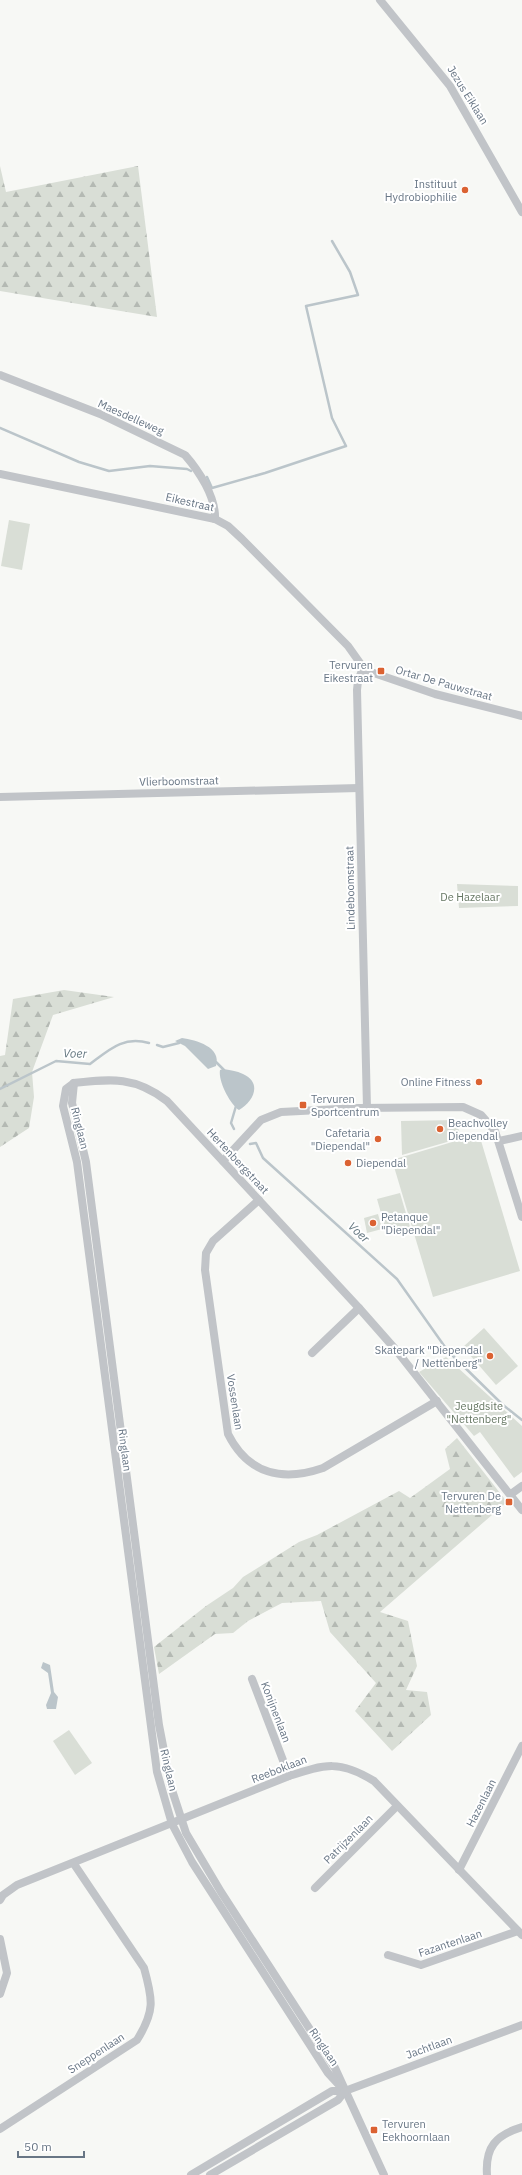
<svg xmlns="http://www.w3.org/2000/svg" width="522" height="2175" font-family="'IBM Plex Sans',sans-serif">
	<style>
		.forest { fill: url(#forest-firs) }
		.green { fill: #d9ded6 }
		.water { fill: #bbc5ca }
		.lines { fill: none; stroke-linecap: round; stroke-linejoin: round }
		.stream { stroke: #bbc5ca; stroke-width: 2.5 }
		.minor { stroke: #c1c4c8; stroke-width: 8 }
		.poi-dot { fill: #db6232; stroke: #fff; stroke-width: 1.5 }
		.labels { text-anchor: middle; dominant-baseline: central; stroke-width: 4; stroke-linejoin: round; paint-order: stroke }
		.street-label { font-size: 11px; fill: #687685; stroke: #fff }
		.poi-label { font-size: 11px; fill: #687685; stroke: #fff; text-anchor: end }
		.park-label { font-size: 11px; fill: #667763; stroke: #fff }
		.water-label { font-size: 12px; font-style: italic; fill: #647780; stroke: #fff }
	</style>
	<defs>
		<pattern id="forest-firs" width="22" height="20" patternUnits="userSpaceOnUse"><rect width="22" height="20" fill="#d9ded6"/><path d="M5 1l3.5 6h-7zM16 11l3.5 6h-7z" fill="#b4b9b3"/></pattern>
	</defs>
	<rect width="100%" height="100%" fill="#f7f8f5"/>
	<g class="forest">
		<polygon points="0,166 6,192 138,166 157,317 0,291"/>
		<polygon points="64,990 114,997 53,1015 32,1072 34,1097 29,1128 0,1147 0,1056 5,1055 13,999"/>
		<polygon points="457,1438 507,1502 380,1612 408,1621 417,1666 406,1690 427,1692 431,1715 392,1751 355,1711 376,1683 330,1632 321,1601 282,1603 248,1621 233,1633 215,1634 159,1674 154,1647 206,1606 233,1588 243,1577 299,1542 317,1535 399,1491 410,1498 450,1469 445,1449"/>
	</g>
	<g class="green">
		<polygon points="9,520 30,524 22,570 1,566"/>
		<polygon points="457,884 518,886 518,906 459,908"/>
		<polygon points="456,1120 461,1138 402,1155 401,1121"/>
		<polygon points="479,1134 520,1271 433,1297 392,1160"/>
		<polygon points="400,1193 410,1227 387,1234 377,1199"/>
		<polygon points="378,1214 382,1229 367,1233 364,1218"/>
		<polygon points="484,1328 518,1366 496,1385 463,1347"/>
		<polygon points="446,1357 522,1426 522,1472 514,1478 480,1432 474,1436 419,1372"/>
		<polygon points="69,1730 92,1763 75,1775 53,1741"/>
	</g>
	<g class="water">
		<path d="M182 1038C196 1040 222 1047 216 1066L208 1069 185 1046 175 1041Z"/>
		<path d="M223 1069C229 1070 237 1071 243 1074 263 1083 253 1102 239 1110 230 1104 218 1081 220 1070Z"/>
		<polygon points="43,1662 50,1665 54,1692 58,1697 56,1709 47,1709 46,1705 51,1693 48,1673 41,1668"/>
	</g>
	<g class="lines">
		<g class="stream">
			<polyline points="0,428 79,462 109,471 150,466 187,469 191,471"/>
			<polyline points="207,477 212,488 265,473 346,446 332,418 306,306 358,295 350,272 332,241"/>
			<polyline points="157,1045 163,1047 179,1043"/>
			<polyline points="216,1062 224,1070"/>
			<path d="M0 1089 56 1061 90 1064C110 1049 123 1036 149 1043"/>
			<polyline points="234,1129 231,1123 236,1106"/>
			<polyline points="250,1144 256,1143 263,1158 397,1279 445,1347"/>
			<polyline points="451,1354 503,1405 522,1420"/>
		</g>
		<g class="minor">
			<polyline points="380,0 450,86 522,212"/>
			<path d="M0 375 100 414 185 455C199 471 216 497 215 519"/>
			<polyline points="0,474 215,519 228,526 242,539 348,646 365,670 435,694 522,716"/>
			<polyline points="363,668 358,681 357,690 367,1108"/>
			<polyline points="0,797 359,788"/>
			<polyline points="74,1083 72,1103 86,1162 159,1725 171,1787 186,1833 221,1892 335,2068 384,2175"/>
			<polyline points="74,1083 66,1089 63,1106 77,1162 157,1772 172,1824 192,1862 328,2073 340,2086"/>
			<path d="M74 1083C111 1079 135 1076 167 1101L359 1308 396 1350 522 1510"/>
			<polyline points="499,1141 522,1136"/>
			<polyline points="223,1161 261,1120 281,1112 359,1108 463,1107 481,1115 495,1131 522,1217"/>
			<path d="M259 1200 213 1241 206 1253 205 1270 228 1434C248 1474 282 1482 323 1468L437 1401"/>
			<polyline points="312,1353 359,1308"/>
			<polyline points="511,1494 522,1486"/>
			<polyline points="252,1679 289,1776"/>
			<polyline points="459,1870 522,1746"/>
			<polyline points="315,1888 397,1806"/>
			<path d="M0 1900 3 1895 17 1885 289 1776C325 1764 340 1760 374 1781L522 1935"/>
			<polyline points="0,1939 7,1973 0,1994"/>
			<polyline points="388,1955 421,1965 518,1931"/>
			<path d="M0 2129 137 2040C155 2011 153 2000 144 1968L74 1864"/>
			<polyline points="191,2175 332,2091 345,2091 522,2025"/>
			<polyline points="210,2175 338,2100 345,2091"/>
			<path d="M487 2175C485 2147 496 2135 522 2127"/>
		</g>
	</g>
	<g class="poi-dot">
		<circle cx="465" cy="190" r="4"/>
		<rect x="377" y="667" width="8" height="8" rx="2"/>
		<circle cx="479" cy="1082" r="4"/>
		<rect x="299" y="1101" width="8" height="8" rx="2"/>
		<circle cx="440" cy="1129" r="4"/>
		<circle cx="378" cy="1139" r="4"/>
		<circle cx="348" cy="1163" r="4"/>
		<circle cx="373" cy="1223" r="4"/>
		<circle cx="490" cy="1356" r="4"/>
		<rect x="505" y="1498" width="8" height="8" rx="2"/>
		<rect x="370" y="2126" width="8" height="8" rx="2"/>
	</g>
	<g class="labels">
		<g class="street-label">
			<text transform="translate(468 95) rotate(58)">Jezus Eiklaan</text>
			<text transform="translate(131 417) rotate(24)">Maesdelleweg</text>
			<text transform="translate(190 502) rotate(13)">Eikestraat</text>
			<text transform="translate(444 683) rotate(16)">Ortar De Pauwstraat</text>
			<text transform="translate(179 781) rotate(-1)">Vlierboomstraat</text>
			<text transform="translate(350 888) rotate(-91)">Lindeboomstraat</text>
			<text transform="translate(80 1128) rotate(76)">Ringlaan</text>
			<text transform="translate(238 1161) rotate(47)">Hertenbergstraat</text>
			<text transform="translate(235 1402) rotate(81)">Vossenlaan</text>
			<text transform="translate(125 1450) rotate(83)">Ringlaan</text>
			<text transform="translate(276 1712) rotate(69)">Konijnenlaan</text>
			<text transform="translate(279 1769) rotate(-21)">Reeboklaan</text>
			<text transform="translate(169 1770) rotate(77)">Ringlaan</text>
			<text transform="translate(481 1803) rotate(-63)">Hazenlaan</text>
			<text transform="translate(348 1839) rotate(-45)">Patrijzenlaan</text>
			<text transform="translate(450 1943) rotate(-18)">Fazantenlaan</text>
			<text transform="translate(324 2047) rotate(56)">Ringlaan</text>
			<text transform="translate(429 2047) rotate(-20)">Jachtlaan</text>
			<text transform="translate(96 2053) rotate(-33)">Sneppenlaan</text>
		</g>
		<g class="poi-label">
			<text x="457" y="184">Instituut<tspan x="457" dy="13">Hydrobiophilie</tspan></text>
			<text x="373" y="665">Tervuren<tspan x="373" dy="13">Eikestraat</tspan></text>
			<text x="471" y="1082">Online Fitness</text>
			<text x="311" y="1099" text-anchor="start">Tervuren<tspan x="311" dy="13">Sportcentrum</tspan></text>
			<text x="448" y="1123" text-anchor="start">Beachvolley<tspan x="448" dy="13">Diependal</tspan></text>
			<text x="370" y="1133">Cafetaria<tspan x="370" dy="13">"Diependal"</tspan></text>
			<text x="356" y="1163" text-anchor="start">Diependal</text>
			<text x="381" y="1217" text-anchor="start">Petanque<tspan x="381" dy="13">"Diependal"</tspan></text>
			<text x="482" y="1350">Skatepark "Diependal<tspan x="482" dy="13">/ Nettenberg"</tspan></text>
			<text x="501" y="1496">Tervuren De<tspan x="501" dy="13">Nettenberg</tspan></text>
			<text x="382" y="2124" text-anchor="start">Tervuren<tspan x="382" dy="13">Eekhoornlaan</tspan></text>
		</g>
		<g class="park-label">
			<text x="470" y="897">De Hazelaar</text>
			<text x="479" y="1406">Jeugdsite<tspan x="479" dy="13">"Nettenberg"</tspan></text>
		</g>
		<g class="water-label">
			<text transform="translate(75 1053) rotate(1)">Voer</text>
			<text transform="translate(359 1232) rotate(42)">Voer</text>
		</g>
	</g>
	<path d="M18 2151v6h66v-6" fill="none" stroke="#687685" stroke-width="2"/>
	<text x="24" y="2151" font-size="12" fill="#687685" stroke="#ffffff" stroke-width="3" paint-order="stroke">50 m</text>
</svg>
